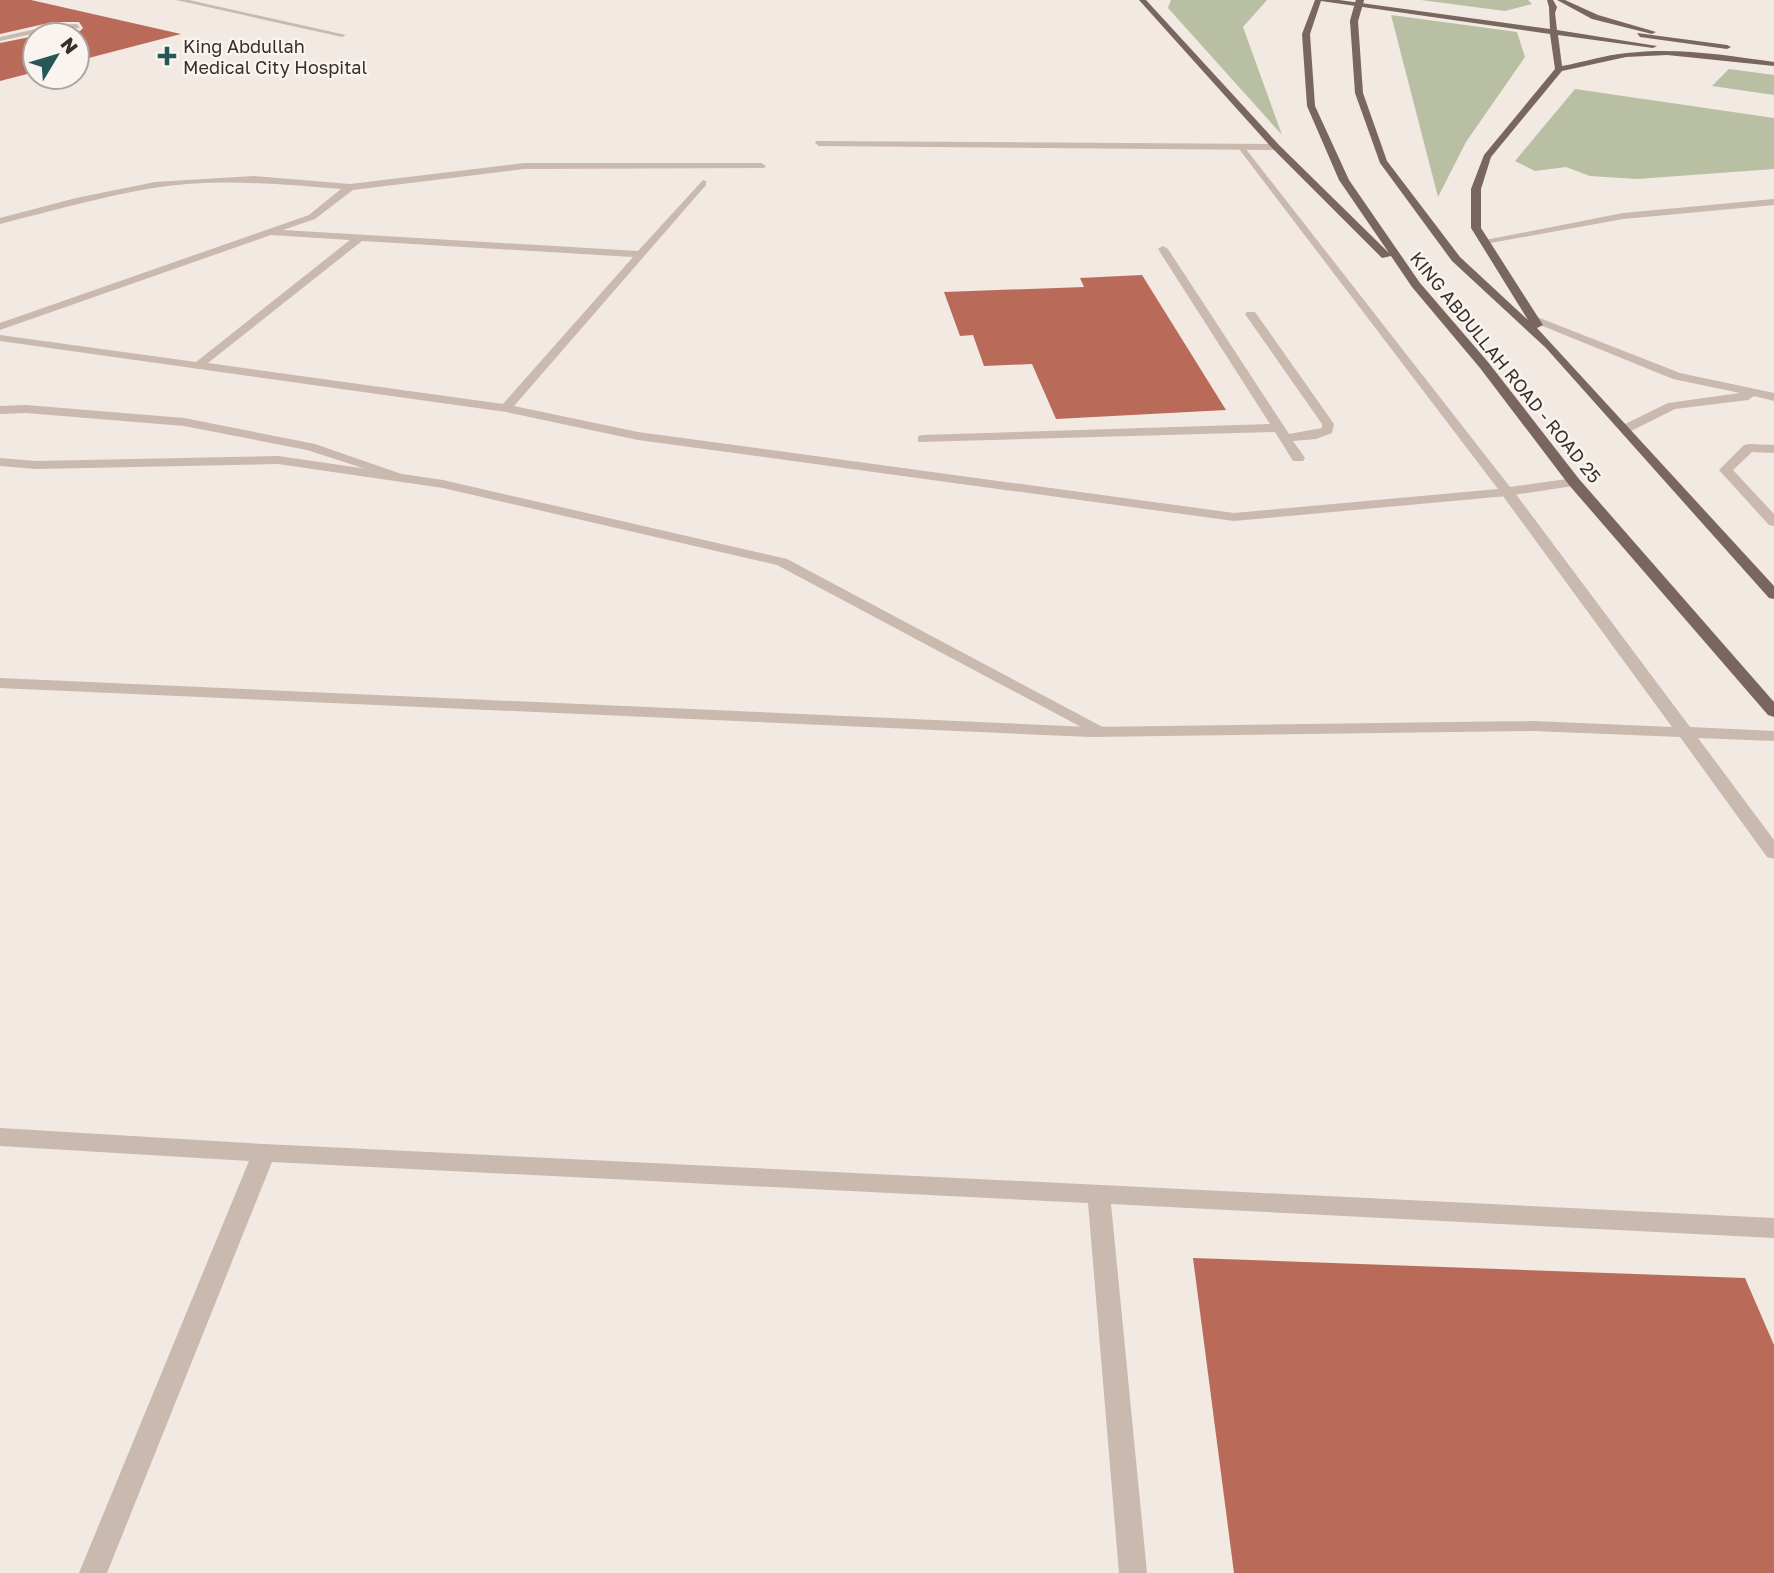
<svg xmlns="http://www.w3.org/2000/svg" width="1774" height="1573" font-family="'Golos Text',sans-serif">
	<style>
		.green { fill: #b8bfa3 }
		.building { fill: #ba6a58 }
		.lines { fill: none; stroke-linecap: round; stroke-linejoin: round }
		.service { fill: #c9b9af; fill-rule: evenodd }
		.minor { fill: #c9b9af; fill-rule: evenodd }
		.primary { fill: #79665f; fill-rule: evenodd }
		.primary-bridge { stroke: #79665f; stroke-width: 8 }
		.poi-dot { fill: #265656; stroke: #f9f4ef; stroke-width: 2.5 }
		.labels { text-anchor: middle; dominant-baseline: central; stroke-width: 5; stroke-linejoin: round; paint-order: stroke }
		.far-poi-label { font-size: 18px; fill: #382f2c; stroke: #f9f4ef; text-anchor: start }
		.far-street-label { font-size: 18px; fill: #382f2c; stroke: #f9f4ef }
	</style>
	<rect width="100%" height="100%" fill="#f1e9e2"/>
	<g class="green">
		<polygon points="1171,0 1267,0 1243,27 1282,135 1168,8"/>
		<polygon points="1421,0 1528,0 1532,4 1505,11"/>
		<polygon points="1391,15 1517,32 1525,57 1466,142 1438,197"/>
		<polygon points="1729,69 1774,75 1774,95 1712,86"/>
		<polygon points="1575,89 1774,118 1774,169 1637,179 1590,176 1566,167 1535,171 1515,161"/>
	</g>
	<g class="building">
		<polygon points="0,0 31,0 181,34 77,61 77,35 39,35 80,31 83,28 79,22 53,22 0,34"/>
		<polygon points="35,36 35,72 0,81 0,43"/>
		<polygon points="1142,275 1226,410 1056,419 1032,364 984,366 973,335 960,336 944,292 1084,287 1080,278"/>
		<polygon points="1193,1258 1745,1278 1774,1345 1774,1573 1234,1573"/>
	</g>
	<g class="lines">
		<g class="service">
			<polygon points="176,0 189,0 346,35 342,37"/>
			<polygon points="77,24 80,28 54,29 0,41 0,37 54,25"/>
			<path d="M1242 144 1510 487 1574 478 1581 482 1579 485 1507 496 1234 521 638 440 506 412 0 341V335L196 362 350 240 271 235 0 330V323L309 215 341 189C279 184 215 178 153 188 101 197 51 211 0 224V218L76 198 155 182 254 176 350 184 524 163H761L766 166 764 168 524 169 353 190 315 219 283 230 638 251 703 180 706 181V185L514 406 638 432 1234 513 1498 489 1239 149 1238 147ZM362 241 633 257 503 404 208 363Z"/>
			<polygon points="1163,246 1168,249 1289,434 1322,428 1322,424 1245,314 1247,312 1255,312 1334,424 1332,433 1316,439 1293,441 1305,458 1303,461 1293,461 1275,432 918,442 918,436 923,435 1270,424 1158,249"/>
			<polygon points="1749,444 1774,445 1774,453 1752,452 1733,470 1774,514 1774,526 1769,525 1719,470 1744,445"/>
			<polygon points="278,456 443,480 787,559 1112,732 1104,737 1098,736 777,565 443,488 278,464 36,469 0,466 0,458 36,461"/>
		</g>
		<g class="minor">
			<polygon points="816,141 1276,144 1280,147 1276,150 819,146 815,143"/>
			<polygon points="1774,199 1774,205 1623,219 1485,244 1480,241 1623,213"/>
			<polygon points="1532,315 1680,373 1774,393 1774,401 1754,396 1748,400 1675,409 1629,432 1621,432 1621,426 1668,403 1740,393 1673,379 1528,320 1528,316"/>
			<polygon points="26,405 184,418 315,444 416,479 409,483 307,450 184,426 26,413 0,414 0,406"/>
			<polygon points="1507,488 1512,489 1690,727 1774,731 1774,741 1698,738 1774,840 1774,859 1767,857 1680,737 1534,731 1091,737 0,688 0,678 1091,727 1534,721 1672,727 1500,492"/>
			<polygon points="0,1128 264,1144 1774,1218 1774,1238 1111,1204 1147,1573 1119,1573 1088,1203 272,1162 107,1573 79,1573 249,1161 0,1146"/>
		</g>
		<g class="primary">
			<path d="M1139 0H1146L1279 145 1389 253 1339 180 1307 106 1302 34 1315 0H1339L1550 29 1549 7 1547 0H1553L1557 7 1555 13 1557 30 1657 46 1653 48 1558 35 1562 66C1584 62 1605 55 1627 53 1676 47 1726 55 1774 62V66L1667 55 1626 57 1562 71 1491 157 1481 189V228L1543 325 1537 328 1774 586V599L1769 598 1546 348 1452 261 1380 163 1355 93 1350 21 1354 19 1358 21 1363 93 1387 161 1460 257 1528 320 1471 228V189L1484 155 1555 69 1550 34 1321 1 1310 34 1315 106 1349 180 1420 283 1488 362 1579 479 1774 702V717L1768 715 1569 485 1480 368 1412 287 1391 256 1382 258 1273 149Z"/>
			<polygon points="1557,0 1565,0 1598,15 1656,32 1652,34 1592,19"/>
			<polygon points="1637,33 1727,45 1731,47 1727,49 1640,37"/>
		</g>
		<polyline class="primary-bridge" points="1354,21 1360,0"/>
	</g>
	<path class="poi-dot" d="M163.5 45.5h7v7h7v7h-7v7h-7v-7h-7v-7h7z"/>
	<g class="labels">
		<g class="far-poi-label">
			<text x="183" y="46">King Abdullah<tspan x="183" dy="21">Medical City Hospital</tspan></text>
		</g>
		<g class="far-street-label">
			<text transform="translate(1506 367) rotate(51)">KING ABDULLAH ROAD - ROAD 25</text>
		</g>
	</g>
	<g transform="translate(56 56) rotate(52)"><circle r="33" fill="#f9f4ef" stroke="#aca5a1" stroke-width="2"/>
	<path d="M0-5L12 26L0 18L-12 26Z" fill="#265656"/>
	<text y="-10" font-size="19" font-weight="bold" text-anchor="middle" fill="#382f2c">N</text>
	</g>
</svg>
